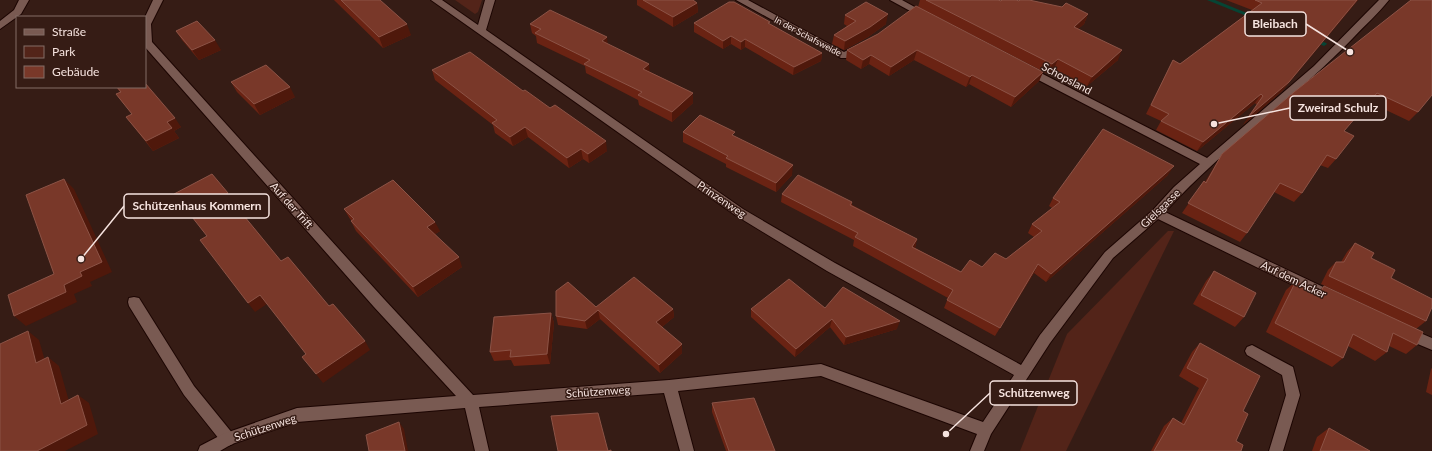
<svg xmlns="http://www.w3.org/2000/svg" width="1432" height="451" font-family="Lato,sans-serif">
	<style>
		.green { fill: #532419 }
		.lines { fill: none; stroke-linecap: round; stroke-linejoin: round }
		.stream { fill: #064434; fill-rule: evenodd }
		.service-casing { stroke: #1c0502; stroke-width: 2 }
		.minor-casing { stroke: #1c0502; stroke-width: 2 }
		.service { fill: #795a52; fill-rule: evenodd }
		.minor { fill: #795a52; fill-rule: evenodd }
		.wall { fill: #6a2313 }
		.shaded-wall { fill: #4f180b }
		.building { fill: #793829; stroke: #8c5346 }
		.labels { text-anchor: middle; dominant-baseline: central; stroke-width: 3; stroke-linejoin: round; paint-order: stroke }
		.far-street-label { font-size: 9px; fill: #f6e3df; stroke: #361c15 }
		.street-label { font-size: 11px; fill: #f6e3df; stroke: #361c15 }
		.leader { fill: none; stroke: #f6e3df; stroke-width: 1.5 }
		.callout-dot { fill: #f6e3df; stroke: #361c15; stroke-width: 1.5 }
		.callout { fill: #361c15; stroke: #f6e3df; stroke-width: 1.5 }
		.callout-label { font-size: 12px; text-anchor: middle; font-weight: bold; fill: #f6e3df }
	</style>
	<rect width="100%" height="100%" fill="#361c15"/>
	<g class="green">
		<polygon points="455,0 482,0 478,12 475,14"/>
		<polygon points="1168,231 1174,231 1066,451 1020,451 1067,334"/>
	</g>
	<g class="lines">
		<g class="stream">
			<polygon points="1207,0 1215,0 1259,18 1256,20 1254,19"/>
			<polygon points="1312,37 1326,43 1327,44 1324,46 1310,40 1309,39"/>
		</g>
		<g class="service-casing">
			<polygon id="service" points="134,297 139,298 194,386 233,434 235,439 233,444 228,446 223,444 184,395 129,306 128,302 129,298"/>
		</g>
		<g class="minor-casing">
			<g id="minor">
				<polygon points="19,0 29,0 21,14 0,29 0,21 14,10"/>
				<path d="M153 0H163L151 24 152 42 384 299 473 395 669 380 821 364 983 422 1014 375 827 271 735 215 431 0H442L478 25 485 0H495L486 30 743 209 835 263 1021 365 1040 335 1105 252 1153 210 1174 187 1200 164 1023 72 1022 70 1023 68H1031L1207 158 1314 66 1379 0H1389C1378 14 1365 25 1353 38 1294 99 1222 149 1165 212L1338 294 1339 298 1338 302 1333 303 1328 302 1158 219 1113 258 1050 343 991 434 984 451H970L977 434 821 376 678 391 694 451H680L664 393 479 407 489 451H475L465 408 297 422 232 444 220 451H198L200 446 223 434 297 408 456 396 374 307 145 47V17Z"/>
				<polygon points="736,0 748,0 844,52 860,44 865,47 847,58 841,58"/>
				<polygon points="890,0 902,0 931,16 926,19 923,18"/>
				<polygon points="1406,327 1432,338 1432,350 1401,337 1399,333 1401,329"/>
				<polygon points="1252,345 1293,367 1300,395 1283,451 1269,451 1286,395 1282,375 1247,355 1245,351 1247,347"/>
			</g>
		</g>
		<use href="#service" class="service"/>
		<use href="#minor" class="minor"/>
	</g>
	<g class="wall">
		<polygon points="334,0 380,0 411,35 383,48"/>
		<polygon points="637,0 693,0 697,3 698,12 673,27 637,5"/>
		<polygon points="920,0 998,0 1001,1 1019,1 1088,14 1084,24 1078,29 1118,60 1087,86 1054,69 1048,74 918,7"/>
		<polygon points="1226,0 1358,0 1282,91 1243,125 1257,105 1255,103 1197,151 1156,130 1161,121 1146,114 1173,60 1180,64 1252,10"/>
		<polygon points="1411,0 1418,112 1409,121 1369,102 1344,131 1336,159 1328,168 1320,165 1302,193 1294,202 1274,192 1247,233 1240,242 1182,213 1204,181 1205,182 1216,164 1222,154"/>
		<polygon points="845,15 886,24 868,37 844,50 832,44 834,35 847,26 844,24"/>
		<polygon points="694,23 770,24 822,53 821,61 793,75 745,47 741,50 731,44 723,49 694,32"/>
		<polygon points="530,24 608,44 650,72 693,93 693,103 672,122 639,105 638,100 586,73 585,66 537,43 536,36 532,33"/>
		<polygon points="176,31 221,50 199,60 182,40"/>
		<polygon points="878,34 1043,72 1039,81 1011,107 969,84 966,87 914,60 889,76 869,64 861,69 846,60 847,50"/>
		<polygon points="432,70 523,91 607,151 589,163 583,159 569,168 528,137 513,146 495,133 493,125 435,80"/>
		<polygon points="231,82 295,97 260,115 237,92"/>
		<polygon points="116,87 145,87 181,127 174,131 179,138 153,151 126,117 132,114 116,94 120,92"/>
		<polygon points="683,132 734,136 792,175 776,192 726,167 726,164 683,142"/>
		<polygon points="1168,175 1046,282 1034,273 995,336 944,308 948,298 853,246 854,240 781,202 782,194 852,202 852,205 917,239 915,248 961,272 982,267 1006,259 1034,237 1028,233 1032,224 1052,208 1049,206 1053,198"/>
		<polygon points="344,209 440,231 435,234 462,267 418,297 356,231 351,221 352,221 350,219"/>
		<polygon points="1355,243 1391,278 1426,321 1416,329 1321,284 1328,270 1336,262 1341,262 1347,252"/>
		<polygon points="1214,271 1244,317 1235,327 1193,304 1206,281"/>
		<polygon points="1296,281 1318,292 1324,286 1417,345 1406,354 1389,346 1387,352 1375,361 1348,346 1343,358 1332,367 1266,332 1286,290"/>
		<polygon points="596,307 673,309 674,317 662,327 682,353 660,373 600,319 587,329 558,325 556,316"/>
		<polygon points="825,308 897,329 844,345 830,327 795,357 751,317 751,309"/>
		<polygon points="551,313 554,323 550,364 514,366 511,360 494,361 490,352"/>
		<polygon points="1200,343 1243,411 1236,441 1241,451 1151,451 1164,426 1173,418 1181,423 1199,388 1179,376 1192,352"/>
		<polygon points="1432,368 1432,395 1426,392 1431,369"/>
		<polygon points="712,403 775,451 726,451 712,412"/>
		<polygon points="1329,428 1370,451 1312,451 1317,437"/>
	</g>
	<g class="shaded-wall">
		<polygon points="1357,0 1358,0 1282,91 1243,125 1249,116"/>
		<polygon points="697,3 698,12 673,27 673,17"/>
		<polygon points="888,14 886,24 868,37 844,50 845,41"/>
		<polygon points="1088,14 1084,24 1070,36 1074,27"/>
		<polygon points="407,24 411,35 383,48 379,37"/>
		<polygon points="731,36 731,44 723,49 723,41"/>
		<polygon points="607,37 608,47 602,41"/>
		<polygon points="745,39 745,47 741,50 741,42"/>
		<polygon points="215,40 221,50 199,60 192,50"/>
		<polygon points="917,50 914,60 889,76 891,67"/>
		<polygon points="1122,50 1118,60 1087,86 1092,77"/>
		<polygon points="822,53 821,61 793,75 794,67"/>
		<polygon points="871,55 869,64 861,69 863,60"/>
		<polygon points="1058,59 1054,69 1048,74 1052,64"/>
		<polygon points="649,64 650,74 643,69"/>
		<polygon points="1043,72 1039,81 1011,107 1015,97"/>
		<polygon points="972,75 969,84 966,87 970,77"/>
		<polygon points="290,87 295,97 260,115 254,104"/>
		<polygon points="693,93 693,103 672,122 672,112"/>
		<polygon points="1261,94 1255,103 1197,151 1203,142"/>
		<polygon points="175,118 181,127 174,131 179,138 153,151 146,141 167,122"/>
		<polygon points="525,127 528,137 513,146 510,137"/>
		<polygon points="606,141 607,151 589,163 588,154"/>
		<polygon points="581,149 583,159 569,168 567,158"/>
		<polygon points="793,165 792,175 776,192 776,183"/>
		<polygon points="1174,166 1168,175 1046,282 1051,274"/>
		<polygon points="64,179 74,189 112,272 90,282 92,286 74,294 77,302 26,326 14,316 64,285 80,272"/>
		<polygon points="228,193 235,203 233,204 226,194"/>
		<polygon points="435,222 440,231 431,237 427,227"/>
		<polygon points="917,239 915,248 912,247"/>
		<polygon points="459,257 462,267 418,297 413,287"/>
		<polygon points="1038,264 1034,273 995,336 1000,328"/>
		<polygon points="260,295 267,304 255,312 248,303"/>
		<polygon points="673,309 674,317 657,331 656,322"/>
		<polygon points="598,310 600,319 587,329 585,321"/>
		<polygon points="551,313 554,323 550,364 547,354"/>
		<polygon points="832,319 830,327 795,357 796,349"/>
		<polygon points="900,321 897,329 844,345 846,337"/>
		<polygon points="28,331 39,340 48,371 36,363"/>
		<polygon points="365,341 370,350 323,383 316,374"/>
		<polygon points="682,344 682,353 660,373 659,365"/>
		<polygon points="48,357 59,366 72,412 61,404"/>
		<polygon points="78,395 89,403 98,434 65,451 37,451"/>
		<polygon points="399,422 404,429 408,451 405,451"/>
	</g>
	<g class="building">
		<polygon points="341,0 380,0 407,24 379,37"/>
		<polygon points="643,0 693,0 697,3 673,17"/>
		<polygon points="926,0 998,0 1001,1 1002,0 1016,0 1019,1 1020,0 1029,0 1062,7 1066,3 1088,14 1074,27 1122,50 1092,77 1058,59 1052,64"/>
		<polygon points="1255,0 1357,0 1289,82 1249,116 1263,96 1261,94 1203,142 1161,121 1169,114 1151,105 1173,60 1180,64 1262,3"/>
		<polygon points="1411,0 1432,0 1432,95 1418,112 1377,93 1344,131 1354,136 1336,159 1327,155 1302,193 1280,183 1247,233 1188,203 1204,181 1206,183 1222,154 1294,92"/>
		<polygon points="729,2 734,2 770,22 768,23 822,53 794,67 745,39 741,42 731,36 723,41 694,23"/>
		<polygon points="866,2 888,14 870,27 845,41 834,35 856,21 845,15"/>
		<polygon points="916,6 1043,72 1015,97 972,75 970,77 917,50 891,67 871,55 863,60 847,50 878,34"/>
		<polygon points="550,10 607,37 602,41 649,64 643,69 693,93 672,112 638,95 642,92 584,64 590,60 535,33 541,29 530,24"/>
		<polygon points="197,21 215,40 192,50 176,31"/>
		<polygon points="470,52 523,91 525,90 550,108 555,105 606,141 588,154 581,149 567,158 525,127 510,137 492,123 497,120 432,70"/>
		<polygon points="266,65 290,87 254,104 231,82"/>
		<polygon points="145,83 175,118 167,122 172,128 146,141 126,117 132,114 116,94 121,92 117,87 145,87"/>
		<polygon points="700,115 735,132 732,135 793,165 776,183 726,158 728,156 683,132"/>
		<polygon points="1103,129 1174,166 1051,274 1038,264 1000,328 947,300 953,290 855,237 858,233 782,194 798,175 852,202 850,205 917,239 912,247 961,272 970,260 982,267 995,253 1006,259 1042,231 1032,224 1060,202 1053,198"/>
		<polygon points="212,174 228,193 226,194 281,261 288,257 329,306 333,304 365,341 316,374 302,357 306,354 260,295 248,303 200,240 207,236 174,194"/>
		<polygon points="64,179 102,262 80,272 82,276 64,285 66,292 14,316 8,295 54,274 26,195"/>
		<polygon points="393,180 435,222 427,227 459,257 413,287 351,221 354,219 344,209"/>
		<polygon points="1355,243 1374,253 1371,258 1395,270 1391,278 1432,299 1432,307 1426,321 1329,276 1336,262 1344,262"/>
		<polygon points="1214,271 1256,293 1244,317 1201,295"/>
		<polygon points="634,277 673,309 656,322 682,344 659,365 598,310 585,321 556,316 556,291 568,282 596,307"/>
		<polygon points="789,279 825,308 843,287 900,321 846,337 832,319 796,349 751,309"/>
		<polygon points="1296,281 1320,293 1324,286 1423,332 1417,345 1393,333 1387,352 1353,334 1343,358 1275,323"/>
		<polygon points="551,313 547,354 510,357 511,350 490,352 494,317"/>
		<polygon points="28,331 36,363 48,357 61,404 78,395 87,425 37,451 0,451 0,344"/>
		<polygon points="1200,343 1260,376 1243,411 1248,414 1236,441 1243,445 1241,451 1154,451 1173,418 1184,425 1208,379 1187,368"/>
		<polygon points="754,398 775,451 729,451 712,403"/>
		<polygon points="598,413 608,451 611,450 611,451 558,451 551,416"/>
		<polygon points="399,422 405,451 369,451 366,435"/>
		<polygon points="1329,428 1370,451 1320,451"/>
	</g>
	<g class="labels">
		<g class="far-street-label">
			<text transform="translate(808 36) rotate(28)">In der Schafsweide</text>
		</g>
		<g class="street-label">
			<text transform="translate(1067 78) rotate(28)">Schopsland</text>
			<text transform="translate(722 199) rotate(34)">Prinzenweg</text>
			<text transform="translate(292 205) rotate(48)">Auf der Trift</text>
			<text transform="translate(1160 208) rotate(-44)">Gielsgasse</text>
			<text transform="translate(1294 279) rotate(26)">Auf dem Acker</text>
			<text transform="translate(598 391) rotate(-4)">Schützenweg</text>
			<text transform="translate(265 427) rotate(-18)">Schützenweg</text>
		</g>
	</g>
	<path class="leader" d="M1350 52L1306 24M1214 124L1290 108M81 259L124 206M946 434L990 393"/>
	<g class="callout-dot">
		<circle cx="1350" cy="52" r="4"/>
		<circle cx="1214" cy="124" r="4"/>
		<circle cx="81" cy="259" r="4"/>
		<circle cx="946" cy="434" r="4"/>
	</g>
	<g class="callout">
		<rect x="1245" y="12" width="61" height="24" rx="4"/>
		<rect x="1290" y="96" width="96" height="24" rx="4"/>
		<rect x="124" y="194" width="145" height="24" rx="4"/>
		<rect x="990" y="381" width="87" height="24" rx="4"/>
	</g>
	<g class="callout-label">
		<text x="1275" y="28">Bleibach</text>
		<text x="1338" y="112">Zweirad Schulz</text>
		<text x="197" y="210">Schützenhaus Kommern</text>
		<text x="1034" y="397">Schützenweg</text>
	</g>
	<rect x="16" y="16" width="130" height="72" fill="#361c15" stroke="#836c66"/>
	<rect x="24" y="29" width="20" height="6" fill="#795a52" stroke="#836c66"/>
	<text x="52" y="36" font-size="12" fill="#f6e3df">Straße</text>
	<rect x="24" y="46" width="20" height="12" fill="#532419" stroke="#836c66"/>
	<text x="52" y="56" font-size="12" fill="#f6e3df">Park</text>
	<rect x="24" y="66" width="20" height="12" fill="#793829" stroke="#836c66"/>
	<text x="52" y="76" font-size="12" fill="#f6e3df">Gebäude</text>
</svg>
